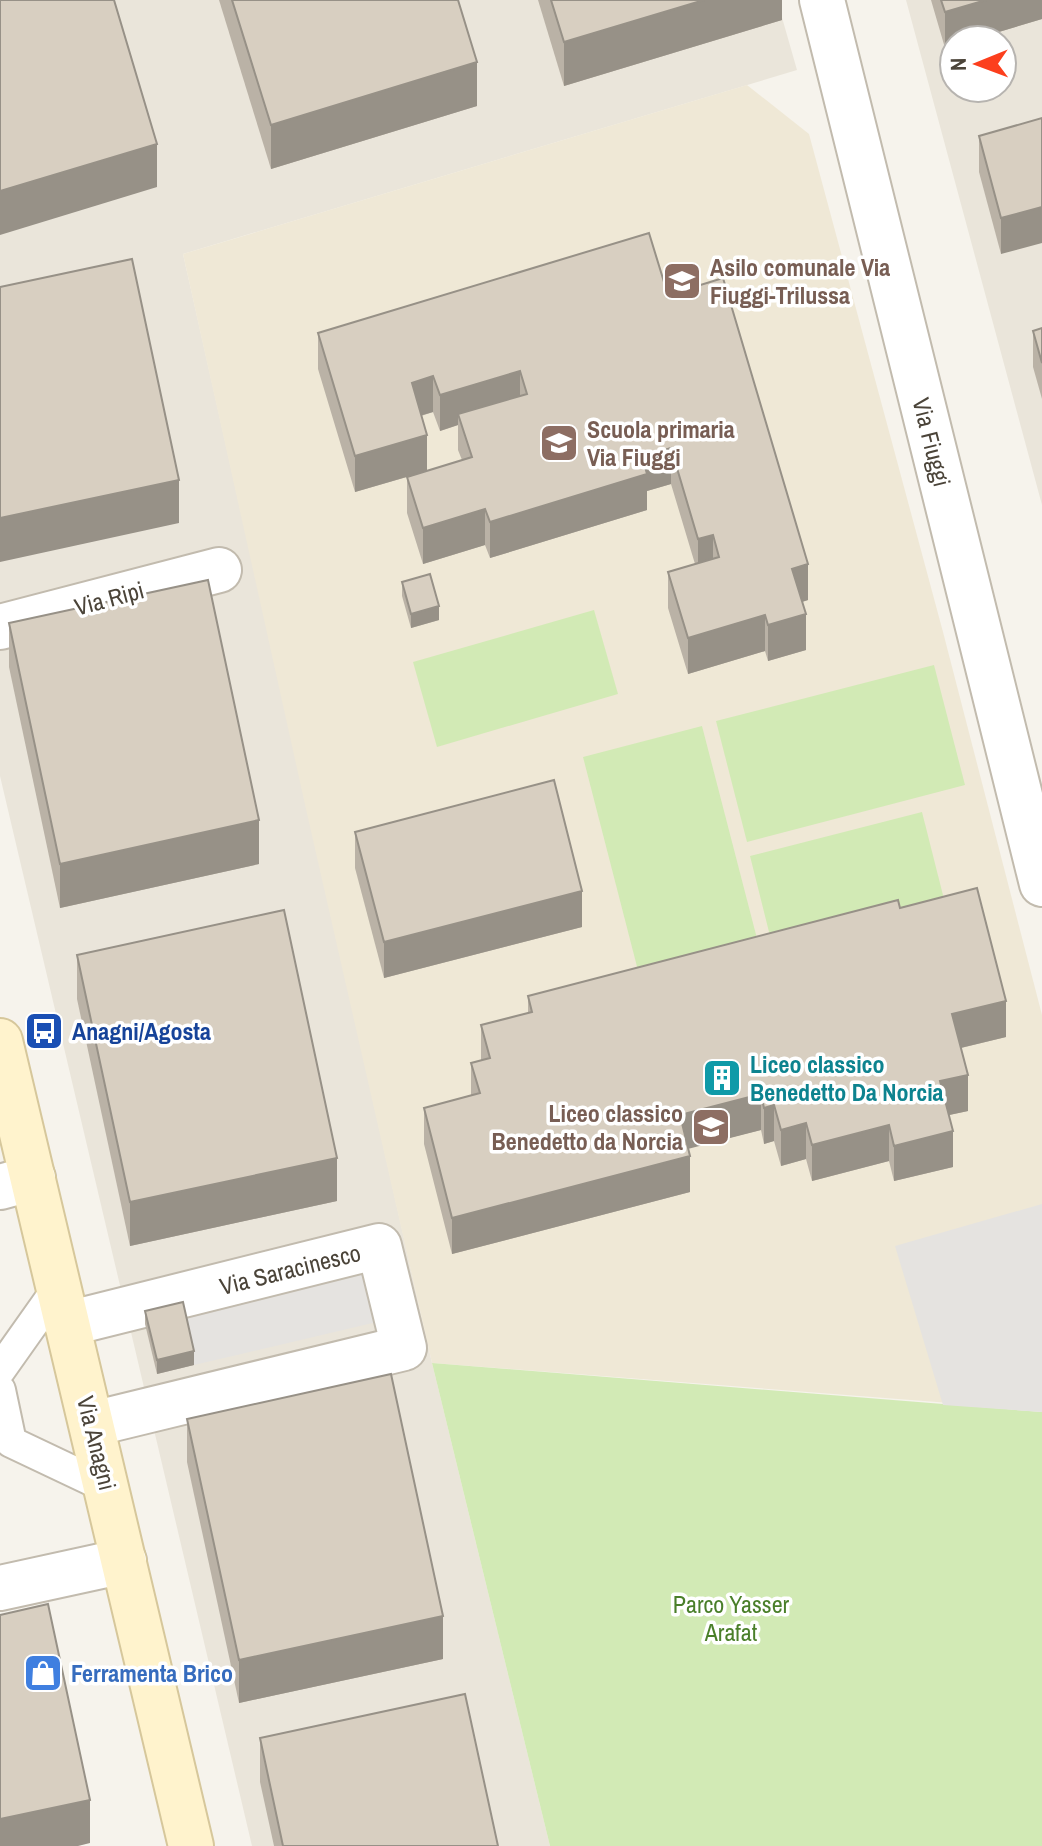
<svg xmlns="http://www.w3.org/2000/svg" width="1042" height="1846" font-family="'Archivo Narrow',sans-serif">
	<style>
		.residential { fill: #eae5da; fill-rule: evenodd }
		.education { fill: #efe8d6 }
		.green { fill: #d2eab5 }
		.parking { fill: #e5e3e0 }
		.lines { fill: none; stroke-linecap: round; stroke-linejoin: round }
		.lane-casing { stroke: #c2bbae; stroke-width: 34 }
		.street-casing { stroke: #c2bbae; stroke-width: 48 }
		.secondary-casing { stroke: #d6c79b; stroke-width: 48 }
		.lane { stroke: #fff; stroke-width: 30 }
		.street { stroke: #fff; stroke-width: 44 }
		.secondary { stroke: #fff3cd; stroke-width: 44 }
		.wall { fill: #bab2a6; fill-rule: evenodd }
		.shaded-wall { fill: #979187 }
		.building { fill: #d8cfc1; stroke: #979187; stroke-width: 2 }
		.labels { text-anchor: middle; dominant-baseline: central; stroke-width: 7; stroke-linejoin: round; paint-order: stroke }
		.education-label { font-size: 24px; font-weight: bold; fill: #785e54; stroke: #fff; text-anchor: start }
		.street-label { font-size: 24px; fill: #4b4439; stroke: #fff }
		.transit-label { font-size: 24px; font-weight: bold; fill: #164399; stroke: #fff; text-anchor: start }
		.culture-label { font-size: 24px; font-weight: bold; fill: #0d838f; stroke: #fff; text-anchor: start }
		.park-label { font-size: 24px; fill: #4a7f2a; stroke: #fff }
		.shop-label { font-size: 24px; font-weight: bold; fill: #366cbe; stroke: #fff; text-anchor: start }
	</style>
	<rect width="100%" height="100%" fill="#f6f3ec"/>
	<g class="residential">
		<polygon points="0,0 777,0 797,70 183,254 432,1363 550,1846 252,1846 0,776"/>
		<path d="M906 0H1042V505ZM954 40H1002V88H954Z"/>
	</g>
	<polygon class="education" points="747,85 809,134 943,632 1042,1015 1042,1410 432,1363 306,809 183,254"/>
	<g class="green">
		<polygon points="594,610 618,694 437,747 413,662"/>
		<polygon points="934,665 965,785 747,842 716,721"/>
		<polygon points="702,726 761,954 642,986 583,757"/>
		<polygon points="922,812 948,915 776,960 750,856"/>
		<polygon points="432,1363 1042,1412 1042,1846 550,1846"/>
	</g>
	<g class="parking">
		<polygon points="1042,1204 1042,1412 943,1405 895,1246"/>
		<polygon points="369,1270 381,1321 194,1365 183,1316"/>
	</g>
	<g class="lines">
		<g class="lane-casing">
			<g id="lane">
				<polyline points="0,1370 58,1288"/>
				<polyline points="0,1390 11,1442 108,1488"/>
			</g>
		</g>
		<g class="street-casing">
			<g id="street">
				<polyline points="822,0 1042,884"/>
				<polyline points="0,627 219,570"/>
				<polyline points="0,1187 33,1178"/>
				<polyline points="67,1324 379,1246 404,1348 92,1424"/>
				<polyline points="0,1588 124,1561"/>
			</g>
		</g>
		<g class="secondary-casing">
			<polyline id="secondary" points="0,1041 191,1846"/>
		</g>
		<use href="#lane" class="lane"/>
		<use href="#street" class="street"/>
		<use href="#secondary" class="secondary"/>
	</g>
	<g class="wall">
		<polygon points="219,0 458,0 477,106 271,169"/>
		<polygon points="538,0 782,0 782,20 564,86"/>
		<polygon points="931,0 1042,0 1042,19 972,40 954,40 945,48"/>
		<polygon points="1042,118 1001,254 979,172 979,136"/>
		<path d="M668 295 808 600 802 602 806 650 768 661 765 651 688 674 668 608V572L695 564 671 484 647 491V510L490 558 485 545 423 564 407 513V477L417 474 355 492 318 369V333ZM433 412 440 431 458 425V450L462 460 427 471 421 416Z"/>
		<polygon points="1042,328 1042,399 1033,367 1033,331"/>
		<polygon points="402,582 439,620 411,628 402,596"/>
		<polygon points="9,623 259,864 60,908 9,667"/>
		<polygon points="355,832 582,927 384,978 355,868"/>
		<polygon points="900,908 1006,1037 961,1048 968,1111 949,1115 953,1167 894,1181 889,1161 812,1181 806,1159 781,1166 774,1141 764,1144 761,1130 688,1148 690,1192 452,1254 424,1144 424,1108 471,1095 471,1063 481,1061 481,1025 528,1013 528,996"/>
		<polygon points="77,955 337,1201 130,1246 77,999"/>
		<polygon points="145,1311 194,1365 157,1374 145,1324"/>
		<polygon points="187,1419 443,1659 239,1703 187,1462"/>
		<polygon points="260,1738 498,1846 274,1846 260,1782"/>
	</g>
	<g class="shaded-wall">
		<polygon points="704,0 782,0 782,20 564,86 564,42"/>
		<polygon points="986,0 1042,0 1042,19 972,40 954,40 954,45 945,48 945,12"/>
		<polygon points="477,62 477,106 271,169 271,125"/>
		<polygon points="157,144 157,187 0,235 0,191"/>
		<polygon points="1042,207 1042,243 1001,254 1001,218"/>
		<polygon points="520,371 520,407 458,414 458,425 440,431 440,395"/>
		<polygon points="433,376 433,412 412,418 412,383"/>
		<polygon points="427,435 427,471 355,492 355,456"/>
		<polygon points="671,448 671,484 647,491 647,510 490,558 490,522 642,456"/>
		<polygon points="179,480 179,523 0,562 0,518"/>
		<polygon points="485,509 485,545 423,564 423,528"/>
		<polygon points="713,535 713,571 698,575 698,539"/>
		<polygon points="808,564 808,600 792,605 792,569"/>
		<polygon points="439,606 439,620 411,628 411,614"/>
		<polygon points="806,614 806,650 768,661 768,625"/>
		<polygon points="765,615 765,651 688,674 688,638"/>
		<polygon points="259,820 259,864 60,908 60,864"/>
		<polygon points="582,891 582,927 384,978 384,942"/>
		<polygon points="1006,1001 1006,1037 952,1050 952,1014"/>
		<polygon points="968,1075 968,1111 940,1117 940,1081"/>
		<polygon points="761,1094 761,1130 680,1151 680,1115"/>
		<polygon points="774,1105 774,1141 764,1144 764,1108"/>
		<polygon points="806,1123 806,1159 781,1166 781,1130"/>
		<polygon points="889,1125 889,1161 812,1181 812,1145"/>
		<polygon points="953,1131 953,1167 894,1181 894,1146"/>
		<polygon points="690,1156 690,1192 452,1254 452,1218"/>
		<polygon points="337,1158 337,1201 130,1246 130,1202"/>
		<polygon points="194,1351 194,1365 157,1374 157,1360"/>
		<polygon points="443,1616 443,1659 239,1703 239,1660"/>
		<polygon points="90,1800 90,1843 78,1846 0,1846 0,1819"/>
	</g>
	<g class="building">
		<polygon points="0,0 114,0 157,144 0,191"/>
		<polygon points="232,0 458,0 477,62 271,125"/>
		<polygon points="551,0 704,0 564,42"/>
		<polygon points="941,0 986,0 945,12"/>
		<polygon points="1042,118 1042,207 1001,218 979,136"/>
		<polygon points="649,233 668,295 723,278 808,564 792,569 806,614 768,625 765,615 688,638 668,572 719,557 713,535 698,539 671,448 642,456 647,474 490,522 485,509 423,528 407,477 472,457 458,414 527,394 520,371 440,395 433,376 412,383 427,435 355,456 318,333"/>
		<polygon points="132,259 179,480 0,518 0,287"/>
		<polygon points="1042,328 1042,363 1033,331"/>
		<polygon points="430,574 439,606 411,614 402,582"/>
		<polygon points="208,580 259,820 60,864 9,623"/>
		<polygon points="554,780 582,891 384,942 355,832"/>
		<polygon points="977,888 1006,1001 952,1014 968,1075 940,1081 953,1131 894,1146 889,1125 812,1145 806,1123 781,1130 774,1105 764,1108 761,1094 680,1115 690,1156 452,1218 424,1108 480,1093 471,1063 490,1058 481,1025 532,1012 528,996 898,900 900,908"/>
		<polygon points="284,910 337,1158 130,1202 77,955"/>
		<polygon points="183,1302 194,1351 157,1360 145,1311"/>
		<polygon points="391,1374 443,1616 239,1660 187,1419"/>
		<polygon points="48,1604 90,1800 0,1819 0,1615"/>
		<polygon points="465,1694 498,1846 283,1846 260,1738"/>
	</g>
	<defs>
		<g id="school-square" transform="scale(2)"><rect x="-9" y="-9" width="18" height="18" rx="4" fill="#8d6e63" stroke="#fff"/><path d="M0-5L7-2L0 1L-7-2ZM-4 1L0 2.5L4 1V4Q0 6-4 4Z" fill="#fff"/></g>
		<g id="bus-square" transform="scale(2)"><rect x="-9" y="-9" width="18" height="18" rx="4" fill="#1a4fb4" stroke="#fff"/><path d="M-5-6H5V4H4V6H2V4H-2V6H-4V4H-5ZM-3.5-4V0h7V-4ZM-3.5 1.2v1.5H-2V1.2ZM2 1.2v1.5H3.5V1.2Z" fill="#fff"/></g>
		<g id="building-square" transform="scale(2)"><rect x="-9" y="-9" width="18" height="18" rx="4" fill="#0f9aa8" stroke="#fff"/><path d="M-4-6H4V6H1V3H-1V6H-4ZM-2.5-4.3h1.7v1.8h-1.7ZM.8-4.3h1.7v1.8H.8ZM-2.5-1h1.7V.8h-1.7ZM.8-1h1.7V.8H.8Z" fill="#fff"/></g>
		<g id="shop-square" transform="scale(2)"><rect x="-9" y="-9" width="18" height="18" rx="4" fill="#3f7fe0" stroke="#fff"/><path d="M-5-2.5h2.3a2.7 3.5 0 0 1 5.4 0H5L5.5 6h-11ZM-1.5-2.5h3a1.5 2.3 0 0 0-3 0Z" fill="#fff"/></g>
	</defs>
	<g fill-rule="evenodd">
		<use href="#school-square" x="682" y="281"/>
		<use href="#school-square" x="559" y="443"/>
		<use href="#bus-square" x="44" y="1031"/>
		<use href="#building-square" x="722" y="1078"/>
		<use href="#school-square" x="711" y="1127"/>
		<use href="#shop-square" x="43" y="1673"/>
	</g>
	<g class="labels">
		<g class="education-label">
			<text x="710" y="267">Asilo comunale Via<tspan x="710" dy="28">Fiuggi-Trilussa</tspan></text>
			<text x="587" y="429">Scuola primaria<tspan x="587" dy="28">Via Fiuggi</tspan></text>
			<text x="683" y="1113" text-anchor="end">Liceo classico<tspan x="683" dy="28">Benedetto da Norcia</tspan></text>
		</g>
		<g class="street-label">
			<text transform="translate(932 442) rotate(76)">Via Fiuggi</text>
			<text transform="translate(109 598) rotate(-15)">Via Ripi</text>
			<text transform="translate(290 1269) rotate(-14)">Via Saracinesco</text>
			<text transform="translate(97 1443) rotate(76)">Via Anagni</text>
		</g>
		<g class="transit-label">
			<text x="72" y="1031">Anagni/Agosta</text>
		</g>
		<g class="culture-label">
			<text x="750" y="1064">Liceo classico<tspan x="750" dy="28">Benedetto Da Norcia</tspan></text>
		</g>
		<g class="park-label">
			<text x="731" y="1604">Parco Yasser<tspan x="731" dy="28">Arafat</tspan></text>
		</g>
		<g class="shop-label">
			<text x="71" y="1673">Ferramenta Brico</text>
		</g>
	</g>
	<g transform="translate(978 64) rotate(269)"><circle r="38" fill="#ffffff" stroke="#b7b4b0" stroke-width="2"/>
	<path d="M0-6L14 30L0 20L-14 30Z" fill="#fc3f1d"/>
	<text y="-12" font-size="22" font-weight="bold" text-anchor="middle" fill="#4b4439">N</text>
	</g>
</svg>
